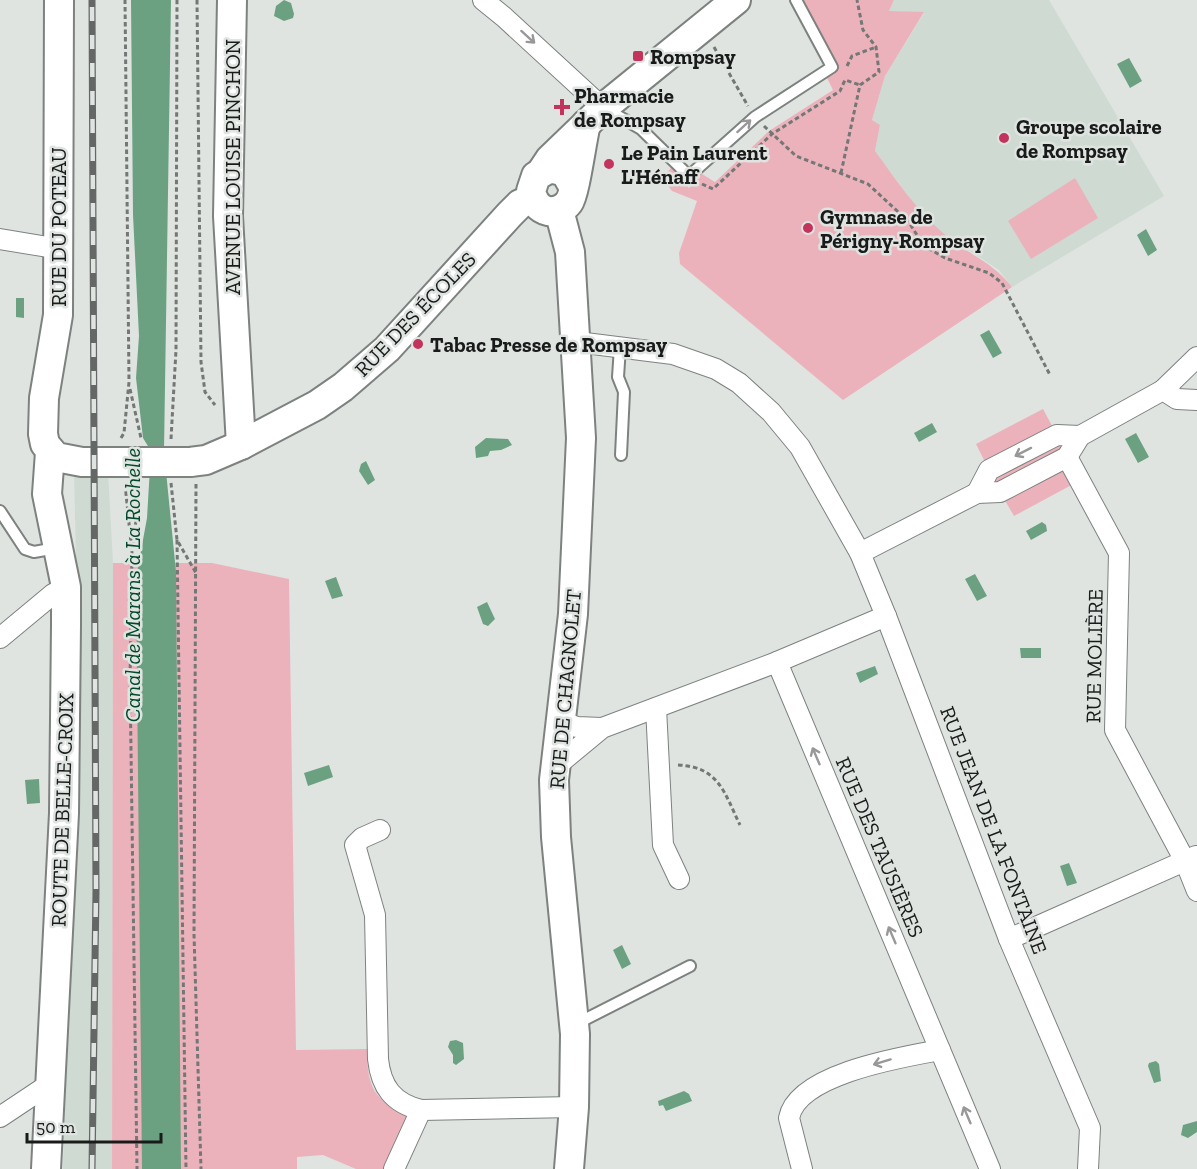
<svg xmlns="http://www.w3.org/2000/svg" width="1197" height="1169" font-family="'Zilla Slab',serif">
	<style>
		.built { fill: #cedad2 }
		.green { fill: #ecb2bb }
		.water { fill: #6ba181 }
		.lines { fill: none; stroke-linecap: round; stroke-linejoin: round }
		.lane-casing { stroke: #7d827f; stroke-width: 14 }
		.street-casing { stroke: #7d827f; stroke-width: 22 }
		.secondary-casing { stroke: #7d827f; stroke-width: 32 }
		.path { stroke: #747775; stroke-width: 3; stroke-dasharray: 4.5 3; stroke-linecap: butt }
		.lane { stroke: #fff; stroke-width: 10 }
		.street { stroke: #fff; stroke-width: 20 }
		.secondary { stroke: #fff; stroke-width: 28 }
		.rail-casing { stroke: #646766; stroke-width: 7 }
		.rail { stroke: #dfe4e1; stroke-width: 4.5; stroke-dasharray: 14; stroke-linecap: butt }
		.secondary-bridge-casing { stroke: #7d827f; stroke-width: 32; stroke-linecap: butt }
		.secondary-bridge { stroke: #fff; stroke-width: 28 }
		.oneway { stroke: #989898 }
		.poi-dot { fill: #c3345c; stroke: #dfe4e1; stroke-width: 2 }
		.labels { text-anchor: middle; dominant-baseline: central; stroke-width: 5; stroke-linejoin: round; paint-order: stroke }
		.poi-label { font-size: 21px; font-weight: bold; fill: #191b1a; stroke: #dfe4e1; text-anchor: start }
		.street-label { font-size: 21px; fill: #191b1a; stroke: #dfe4e1 }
		.water-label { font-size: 22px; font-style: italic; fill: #01492a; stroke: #dfe4e1 }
	</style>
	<rect width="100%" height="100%" fill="#dfe4e1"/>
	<g class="built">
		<polygon points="894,0 1049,0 1164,196 1012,287 999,270 942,233 919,210 875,151 880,125 872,120 885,76 924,13 889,11"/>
		<polygon points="74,472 108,472 113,563 112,1169 63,1169 71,889 76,557"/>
	</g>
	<g class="green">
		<path d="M796 0H894L889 11 924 12 885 76 872 120 880 125 875 151C896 179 916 210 943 233 966 253 993 262 1012 287L843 400 680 264 679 253 697 201 672 191 662 178 671 168 689 188 702 174 715 182 769 131 833 90 824 72 832 67Z"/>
		<polygon points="1075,178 1098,218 1031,259 1008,221"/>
		<polygon points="1043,409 1057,435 1080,436 1067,457 1079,481 1014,516 1000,492 977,493 989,470 976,444"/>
		<path d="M113 563H212L289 579 296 1050 367 1049C367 1088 374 1100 409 1116L385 1169H356L323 1155 297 1157V1169H112Z"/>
	</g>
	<g class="water">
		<polygon points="131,0 171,0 164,451 176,572 181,1169 142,1169 136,578 147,518 151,451 143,438 136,378 139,336 133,215"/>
		<polygon points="284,0 291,3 294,14 293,18 284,21 274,16 276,6"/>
		<polygon points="1129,58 1142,81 1130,88 1117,64"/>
		<polygon points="1146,229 1157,250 1148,256 1137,235"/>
		<polygon points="16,298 24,298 24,318 16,317"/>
		<polygon points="989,330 1002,353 993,358 980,335"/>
		<polygon points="932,423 937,432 919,442 914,433"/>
		<polygon points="1136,433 1149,457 1138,463 1125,439"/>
		<polygon points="486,438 508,439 512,445 501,450 490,451 488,456 476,458 475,447"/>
		<polygon points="366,461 375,480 368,485 359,471 361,464"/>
		<polygon points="1042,522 1046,525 1047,531 1031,540 1026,531"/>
		<polygon points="975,574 987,596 977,601 965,579"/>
		<polygon points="336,577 343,596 332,599 325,581"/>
		<polygon points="487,602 495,619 488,626 483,624 477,607"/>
		<polygon points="1020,648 1041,648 1041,658 1021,658"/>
		<polygon points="875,666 878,674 860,683 856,673"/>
		<polygon points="329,765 333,777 308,786 304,773"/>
		<polygon points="39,779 40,803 27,804 25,780"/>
		<polygon points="1069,863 1077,883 1067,886 1060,866"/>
		<polygon points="622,945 631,964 622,969 613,950"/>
		<polygon points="456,1040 463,1043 464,1059 456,1065 453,1063 453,1055 448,1047 450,1041"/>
		<polygon points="1156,1061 1159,1064 1161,1081 1154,1083 1148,1066 1149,1063"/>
		<polygon points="684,1091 689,1094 692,1101 666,1111 663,1105 659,1106 658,1101"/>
		<polygon points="1197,1121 1197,1132 1188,1138 1181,1135 1183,1125"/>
	</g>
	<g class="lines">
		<g class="lane-casing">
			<g id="lane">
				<polyline points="606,109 641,129 689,176 755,117 832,67 796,0"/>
				<polyline points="620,347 618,377 624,392 621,455"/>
				<polyline points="0,511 25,549 34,552 56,548"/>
				<polyline points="576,1024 690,966"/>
			</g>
		</g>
		<g class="street-casing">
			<g id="street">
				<polyline points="483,0 504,17 603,108"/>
				<polyline points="0,239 60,249"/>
				<polyline points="577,342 673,354 716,369 739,383 771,412 800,447 860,553 886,616 1009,939 1090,1128 1088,1169"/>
				<polyline points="1163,390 1197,357"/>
				<polyline points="1067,457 1119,553 1115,730 1185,861 1197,891"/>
				<polyline points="977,493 989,470 1057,435 1080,436"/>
				<polyline points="860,553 977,493 1000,492 1067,457 1080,436 1163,390 1177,399 1197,400"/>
				<polyline points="0,638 53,594 66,587"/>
				<polyline points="777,662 990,1169"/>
				<polyline points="656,708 663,845 679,879"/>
				<polyline points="559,721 577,727 602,728"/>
				<polyline points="555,767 602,728 777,662 886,616"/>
				<path d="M380 830 362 838 355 845 375 915 378 1059C381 1087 393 1103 421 1110L574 1107"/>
				<polyline points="1009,939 1196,856"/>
				<polyline points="0,1117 51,1083"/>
				<polyline points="394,1169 421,1110"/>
				<path d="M802 1169 789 1118C797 1074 902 1057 940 1050"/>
			</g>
		</g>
		<g class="secondary-casing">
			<g id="secondary">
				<polyline points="59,0 58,315 44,398 43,434 45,444 56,457 82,462 117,462"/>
				<polyline points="232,0 228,216 241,445"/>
				<polyline points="542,171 550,159 603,108 736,0"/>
				<path d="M573 186 565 172 550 168 536 176 531 191C533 200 538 209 548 211 556 212 564 209 569 202 575 194 582 139 586 124"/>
				<polyline points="559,210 570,252 581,438 573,614 554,780 556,837 575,1034 574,1107 569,1169"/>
				<polyline points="190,462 206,460 241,445 317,405 343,387 387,349 510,214 520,204 533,199"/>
				<polyline points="46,1169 64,813 66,625 66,587 47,494 50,452"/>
			</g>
		</g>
		<g class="path">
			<polyline points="197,0 201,362 205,392 215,405"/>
			<polyline points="714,47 748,106"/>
			<polyline points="847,66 852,56 876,47"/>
			<polyline points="764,126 796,156 868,184 908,221 924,246 945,258 989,273 1002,283 1050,375"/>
			<polyline points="841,173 860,85 879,72 876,47 863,30 857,0"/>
			<polyline points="702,184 713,189 772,134 840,91 845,80 860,85"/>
			<polyline points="130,389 141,438"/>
			<polyline points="121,438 124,433 129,382 125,0"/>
			<polyline points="171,439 176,350 177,0"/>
			<polyline points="171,483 177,540 196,573"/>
			<polyline points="125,484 132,553 130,681 137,1169"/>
			<polyline points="196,484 194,934 201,1169"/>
			<polyline points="177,540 186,1169"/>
			<polyline points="133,547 140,485"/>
			<path d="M678 765C719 767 724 792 740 825"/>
		</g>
		<use href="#lane" class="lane"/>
		<use href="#street" class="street"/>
		<use href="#secondary" class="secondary"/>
		<g class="rail-casing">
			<polyline id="rail" points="92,1169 96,891 92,0"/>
		</g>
		<use href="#rail" class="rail"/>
		<g class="secondary-bridge-casing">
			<polyline id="secondary-bridge" points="117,462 190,462"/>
		</g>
		<use href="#secondary-bridge" class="secondary-bridge"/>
	</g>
	<defs><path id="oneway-shaft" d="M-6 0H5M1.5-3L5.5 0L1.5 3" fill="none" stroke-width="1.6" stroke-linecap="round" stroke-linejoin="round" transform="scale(1.5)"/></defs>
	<g class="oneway">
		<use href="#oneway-shaft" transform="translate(528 37) rotate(42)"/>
		<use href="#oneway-shaft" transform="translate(744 126) rotate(-42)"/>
		<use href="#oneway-shaft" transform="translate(1023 452) rotate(153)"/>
		<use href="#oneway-shaft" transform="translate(816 756) rotate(-113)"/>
		<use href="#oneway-shaft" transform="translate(892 935) rotate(-113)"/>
		<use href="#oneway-shaft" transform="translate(882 1062) rotate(163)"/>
		<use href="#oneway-shaft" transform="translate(967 1115) rotate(-113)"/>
	</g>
	<g class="poi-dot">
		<rect x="632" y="50" width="12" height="12" rx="3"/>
		<path d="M559 98h6v6h6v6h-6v6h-6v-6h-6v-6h6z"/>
		<circle cx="1004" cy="138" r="6"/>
		<circle cx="609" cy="164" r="6"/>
		<circle cx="808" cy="228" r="6"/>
		<circle cx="418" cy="344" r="6"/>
	</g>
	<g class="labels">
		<g class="poi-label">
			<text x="650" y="56">Rompsay</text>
			<text x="574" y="95">Pharmacie<tspan x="574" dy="24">de Rompsay</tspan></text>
			<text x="1016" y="126">Groupe scolaire<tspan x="1016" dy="24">de Rompsay</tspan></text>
			<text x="621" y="152">Le Pain Laurent<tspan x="621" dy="24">L'Hénaff</tspan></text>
			<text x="820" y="216">Gymnase de<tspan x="820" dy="24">Périgny-Rompsay</tspan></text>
			<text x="430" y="344">Tabac Presse de Rompsay</text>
		</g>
		<g class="street-label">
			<text transform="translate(232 167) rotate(-90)">AVENUE LOUISE PINCHON</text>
			<text transform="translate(58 227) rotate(-90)">RUE DU POTEAU</text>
			<text transform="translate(415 314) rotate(-46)">RUE DES ÉCOLES</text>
			<text transform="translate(1094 656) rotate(-89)">RUE MOLIÈRE</text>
			<text transform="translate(565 689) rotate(-85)">RUE DE CHAGNOLET</text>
			<text transform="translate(62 810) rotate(-88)">ROUTE DE BELLE-CROIX</text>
			<text transform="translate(994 830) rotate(69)">RUE JEAN DE LA FONTAINE</text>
			<text transform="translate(880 847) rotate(67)">RUE DES TAUSIÈRES</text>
		</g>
		<g class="water-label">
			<text transform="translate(132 585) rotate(-90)">Canal de Marans à La Rochelle</text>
		</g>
	</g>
	<path d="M27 1133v9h134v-9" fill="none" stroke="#191b1a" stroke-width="3"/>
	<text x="36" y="1133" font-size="18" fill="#191b1a" stroke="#dfe4e1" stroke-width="4.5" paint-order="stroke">50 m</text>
</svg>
